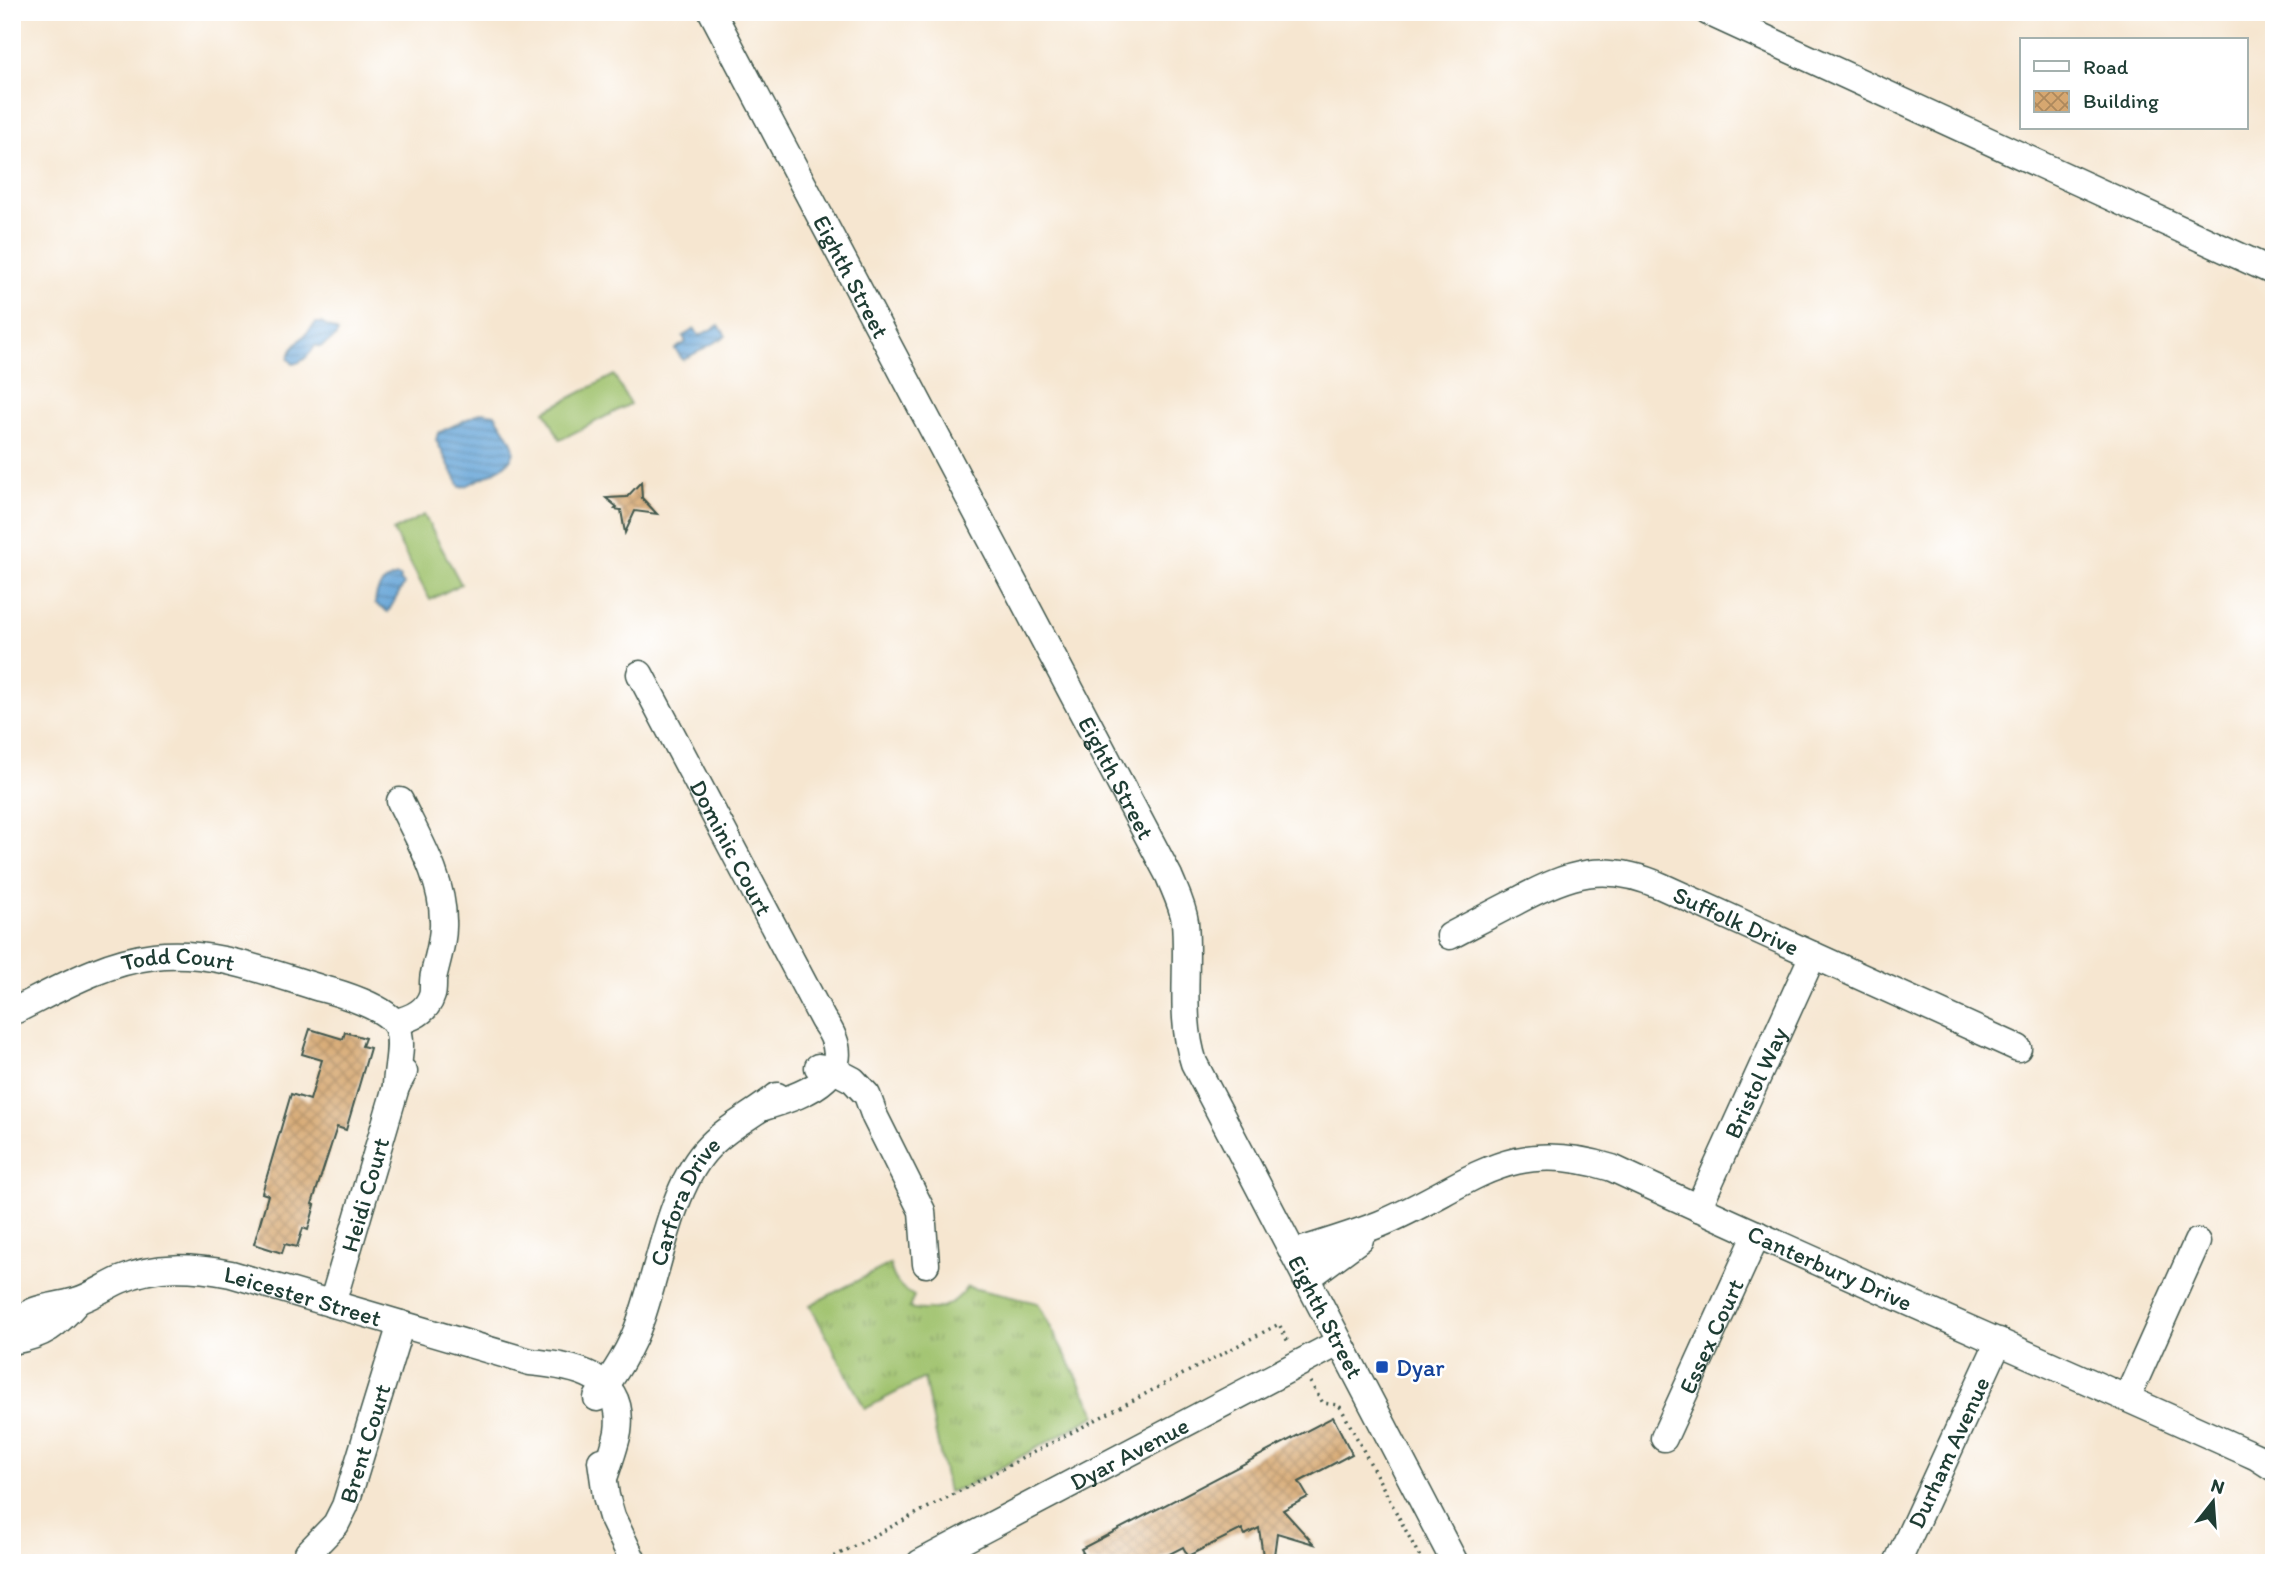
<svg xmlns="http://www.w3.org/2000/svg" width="2286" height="1575" font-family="Itim,sans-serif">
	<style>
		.grass { fill: url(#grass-tufts); stroke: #5e7f4f; stroke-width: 2 }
		.garden { fill: #9ec16a; stroke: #5e7f4f; stroke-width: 2 }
		.water { fill: url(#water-rules); stroke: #427086; stroke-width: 2 }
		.building { fill: url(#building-cross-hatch) }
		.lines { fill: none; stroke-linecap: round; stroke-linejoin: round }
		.minor-casing { stroke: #3f564b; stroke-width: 29 }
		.path { stroke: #3f564b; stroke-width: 3.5; stroke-dasharray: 2 5; stroke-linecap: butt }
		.minor { stroke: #fff; stroke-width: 26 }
		.transit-dot { fill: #1a4fb4; stroke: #fff; stroke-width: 2.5 }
		.labels { text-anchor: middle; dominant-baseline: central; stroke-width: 5; stroke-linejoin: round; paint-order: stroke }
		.street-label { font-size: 24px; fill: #1f3d34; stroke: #fff }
		.transit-label { font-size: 24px; fill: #164399; stroke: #fff; text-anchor: start }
	</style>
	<defs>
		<pattern id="grass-tufts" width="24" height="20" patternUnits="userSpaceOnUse" patternTransform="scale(1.75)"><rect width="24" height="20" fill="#9ec16a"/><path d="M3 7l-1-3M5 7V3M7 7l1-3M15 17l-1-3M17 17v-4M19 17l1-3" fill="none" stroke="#809e58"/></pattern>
		<pattern id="water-rules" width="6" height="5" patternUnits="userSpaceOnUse" patternTransform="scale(1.75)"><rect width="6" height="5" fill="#65a4d7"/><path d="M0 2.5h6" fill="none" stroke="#5387af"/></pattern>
		<pattern id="building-cross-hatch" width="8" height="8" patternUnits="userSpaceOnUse" patternTransform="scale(1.75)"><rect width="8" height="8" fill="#d6a770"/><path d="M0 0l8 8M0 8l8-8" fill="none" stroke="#ad895d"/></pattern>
	</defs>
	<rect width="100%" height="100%" fill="#fff"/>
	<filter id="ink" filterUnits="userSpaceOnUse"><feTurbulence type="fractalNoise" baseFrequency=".0143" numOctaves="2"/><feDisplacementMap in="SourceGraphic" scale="14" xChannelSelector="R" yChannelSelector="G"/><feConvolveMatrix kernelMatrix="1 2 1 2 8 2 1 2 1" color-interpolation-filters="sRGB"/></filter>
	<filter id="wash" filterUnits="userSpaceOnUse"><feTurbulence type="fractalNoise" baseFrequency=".00686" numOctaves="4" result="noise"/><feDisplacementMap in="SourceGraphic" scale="28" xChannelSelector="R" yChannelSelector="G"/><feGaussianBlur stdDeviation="1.57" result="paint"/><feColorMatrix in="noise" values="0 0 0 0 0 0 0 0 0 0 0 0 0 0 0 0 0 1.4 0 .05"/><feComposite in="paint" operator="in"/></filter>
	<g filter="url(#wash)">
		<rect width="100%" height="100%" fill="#f6e6d0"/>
		<path class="grass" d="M890 1264C893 1280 900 1288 914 1296L909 1308C932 1314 954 1307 967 1287L1038 1303 1097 1415 967 1486 948 1492 924 1378 865 1409 810 1305Z"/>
		<g class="garden">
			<polygon points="614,375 630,404 560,440 545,411"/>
			<polygon points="424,515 461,584 430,600 393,531"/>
		</g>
		<g class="water">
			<path d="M316 323H321L338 332 335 338 320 347 316 345C310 353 305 362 293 364L288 358 292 349Z"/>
			<polygon points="719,325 726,336 683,360 675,349 686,342 683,336 695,329 699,336"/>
			<path d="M482 412 495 414C500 424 512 437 514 449 516 465 479 479 466 486L460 487 436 440 438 433Z"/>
			<path d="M397 576 400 577 401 582 404 584 388 612 375 604C376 587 383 580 397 576Z"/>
		</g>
		<g id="blocks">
			<g class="building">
				<polygon points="641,482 642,498 657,514 635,511 625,533 621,510 615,509 617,507 606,498 627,497"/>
				<polygon points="310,1029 343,1039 345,1032 365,1038 362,1046 370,1048 346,1130 337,1127 312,1204 315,1205 308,1230 303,1228 297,1247 285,1244 282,1253 254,1244 268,1195 262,1193 291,1094 310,1100 322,1060 302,1054"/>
				<polygon points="1333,1417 1352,1454 1299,1482 1308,1497 1283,1510 1314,1544 1277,1533 1273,1563 1264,1563 1259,1528 1245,1535 1242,1529 1188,1556 1183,1547 1152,1563 1089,1563 1081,1549"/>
			</g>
		</g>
	</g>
	<g filter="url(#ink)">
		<use href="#blocks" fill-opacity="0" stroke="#3f564b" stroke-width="2"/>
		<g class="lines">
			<g class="minor-casing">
				<g id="minor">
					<path id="s1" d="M712 12 1169 876C1175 891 1183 906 1185 922 1189 970 1179 1017 1194 1063L1455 1563"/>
					<polyline points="1708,12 2274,272"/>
					<path id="s2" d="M640 674 823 1020C863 1074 808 1094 764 1107"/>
					<path id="s3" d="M1450 936C1473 924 1495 912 1517 901 1569 873 1605 861 1661 886L2018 1048"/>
					<path id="s4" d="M16 1010C60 988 104 962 154 956 211 949 267 972 320 988 340 993 386 1007 396 1025 405 1041 396 1069 396 1087"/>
					<path d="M395 1022C410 1019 427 1012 432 995 434 989 432 981 434 974 438 957 444 939 443 921 443 878 418 839 400 801"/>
					<polyline points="818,1067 832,1069 853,1080 867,1095 875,1117 922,1211 926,1264"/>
					<path id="s5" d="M1698 1208 1813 955"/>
					<path id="s6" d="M1293 1253C1322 1244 1352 1235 1380 1224 1471 1186 1505 1135 1612 1168 1825 1268 2042 1359 2257 1457L2274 1468"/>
					<polyline points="1306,1279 1360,1239"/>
					<path id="s7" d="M332 1304 396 1087 404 1072"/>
					<path id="s8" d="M12 1325C37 1304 48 1309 76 1301 91 1297 106 1286 120 1280 157 1264 193 1267 231 1274L530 1362C573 1366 626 1374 618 1432 615 1447 609 1463 604 1478"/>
					<path d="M12 1341C45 1335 57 1325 78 1301"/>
					<path id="s9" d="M597 1398C615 1373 631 1349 641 1319 659 1268 670 1192 705 1151 725 1128 754 1115 777 1096"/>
					<polyline points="2127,1398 2197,1242"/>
					<path id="s10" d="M1664 1438 1757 1234"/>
					<polyline points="601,1461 606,1496 612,1517 634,1563"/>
					<path id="s11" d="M308 1553 336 1524 345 1506 401 1324"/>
					<path id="s12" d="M920 1563 1338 1343"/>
					<path id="s13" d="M1897 1563 1999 1341"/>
				</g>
			</g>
			<g class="path">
				<polyline points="1310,1382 1323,1403 1338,1405 1341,1408 1423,1563"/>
				<polyline points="822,1563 1279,1324 1288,1342"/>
			</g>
			<use href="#minor" class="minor"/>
		</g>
	</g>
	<rect class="transit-dot" x="1375" y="1360" width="14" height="14" rx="3.5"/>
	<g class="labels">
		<g class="street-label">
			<text stroke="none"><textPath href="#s1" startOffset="299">Eighth Street</textPath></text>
			<text stroke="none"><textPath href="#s1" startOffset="866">Eighth Street</textPath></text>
			<text stroke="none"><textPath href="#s2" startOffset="196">Dominic Court</textPath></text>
			<text stroke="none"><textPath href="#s3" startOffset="310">Suffolk Drive</textPath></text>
			<text stroke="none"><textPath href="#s4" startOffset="173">Todd Court</textPath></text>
			<text stroke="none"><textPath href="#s5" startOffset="138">Bristol Way</textPath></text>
			<text stroke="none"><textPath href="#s7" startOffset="114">Heidi Court</textPath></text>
			<text stroke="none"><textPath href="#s9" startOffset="217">Carfora Drive</textPath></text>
			<text stroke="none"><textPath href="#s6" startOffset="579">Canterbury Drive</textPath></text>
			<text stroke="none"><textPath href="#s8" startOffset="306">Leicester Street</textPath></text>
			<text stroke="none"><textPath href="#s1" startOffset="1454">Eighth Street</textPath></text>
			<text stroke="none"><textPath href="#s10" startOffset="112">Essex Court</textPath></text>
			<text stroke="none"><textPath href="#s11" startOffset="126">Brent Court</textPath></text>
			<text stroke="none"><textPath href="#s13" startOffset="122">Durham Avenue</textPath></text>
			<text stroke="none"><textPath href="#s12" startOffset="236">Dyar Avenue</textPath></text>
		</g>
		<g class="transit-label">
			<text x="1396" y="1367">Dyar</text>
		</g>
	</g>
	<rect width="2286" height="1575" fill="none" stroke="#fff" stroke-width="42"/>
	<rect x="2020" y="38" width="228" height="91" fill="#ffffff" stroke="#a5b1ae" stroke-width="2"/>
	<rect x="2034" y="61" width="35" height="10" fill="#ffffff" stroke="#a5b1ae" stroke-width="2"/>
	<text x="2083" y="74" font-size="21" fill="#1f3d34">Road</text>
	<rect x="2034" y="91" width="35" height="21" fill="url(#building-cross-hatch)" stroke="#a5b1ae" stroke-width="2"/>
	<text x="2083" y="108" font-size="21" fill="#1f3d34">Building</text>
	<g transform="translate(2213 1502) rotate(17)" stroke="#ffffff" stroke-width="5" paint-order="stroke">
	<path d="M0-5L12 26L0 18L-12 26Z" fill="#1f3d34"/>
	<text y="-10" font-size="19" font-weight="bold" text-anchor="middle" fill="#1f3d34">N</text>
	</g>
</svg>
